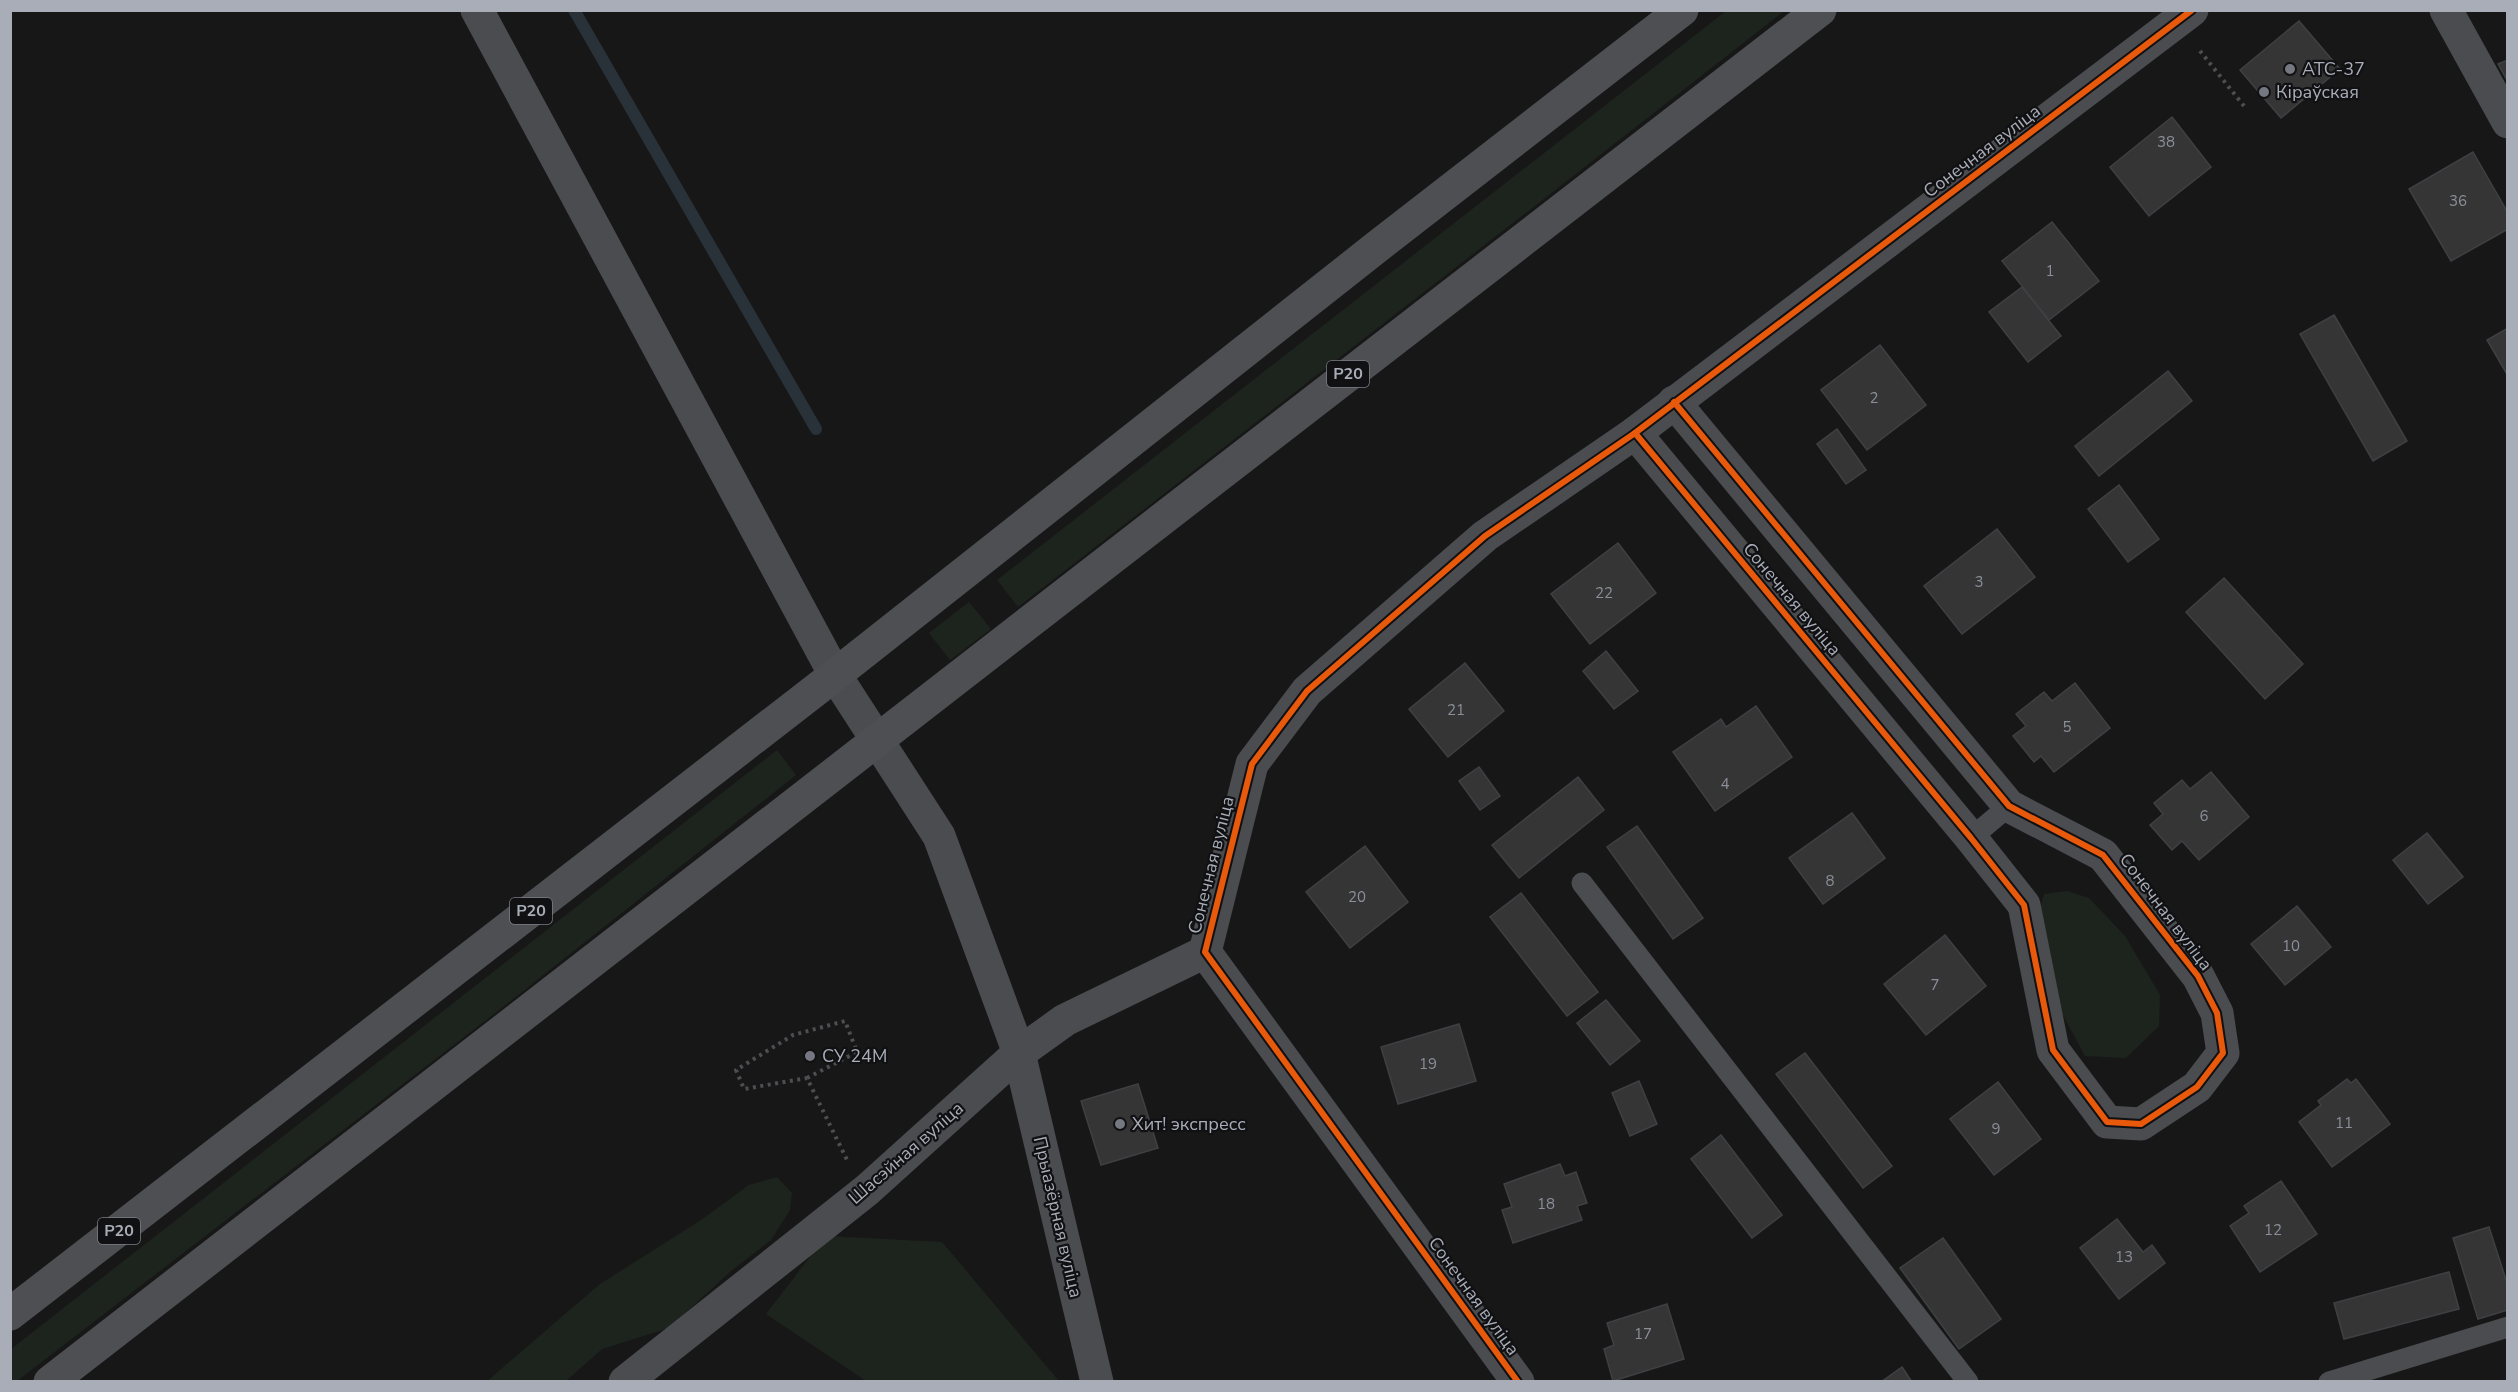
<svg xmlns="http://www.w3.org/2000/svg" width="2518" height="1392" font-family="'Nunito Sans',sans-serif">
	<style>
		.green { fill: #1d241e }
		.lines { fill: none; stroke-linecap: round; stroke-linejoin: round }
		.stream { stroke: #2a3239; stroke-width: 12 }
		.building { fill: #353536; stroke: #3f4043; stroke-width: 1.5 }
		.path { stroke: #4d4e52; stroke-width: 4; stroke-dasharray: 3 4.5; stroke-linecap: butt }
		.service { stroke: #4b4c50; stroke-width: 21 }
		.minor { stroke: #4b4c50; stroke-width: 33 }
		.primary { stroke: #4d4f52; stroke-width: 33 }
		.cycleway-casing { stroke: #111113; stroke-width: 10 }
		.cycleway { stroke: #e8590c; stroke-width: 6 }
		.poi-dot { fill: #757880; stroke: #111113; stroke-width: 2 }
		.labels { text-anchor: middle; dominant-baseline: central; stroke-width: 4.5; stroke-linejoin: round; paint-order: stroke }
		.number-label { font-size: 15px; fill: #8b8f98 }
		.shield { fill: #111113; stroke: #7b7e86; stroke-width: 1.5 }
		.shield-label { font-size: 16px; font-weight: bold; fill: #a8adb8 }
		.poi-label { font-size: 18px; fill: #a8adb8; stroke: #111113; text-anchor: start }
		.street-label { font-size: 18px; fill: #a8adb8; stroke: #111113 }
	</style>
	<rect width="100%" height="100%" fill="#171717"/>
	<g class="green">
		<polygon points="1726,11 1784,11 1540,202 1018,607 997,580"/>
		<polygon points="969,602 991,629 950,660 929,633"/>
		<polygon points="777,750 796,775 494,1014 17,1381 11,1381 11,1349"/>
		<polygon points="2067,891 2089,898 2125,936 2160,995 2159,1026 2126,1058 2085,1056 2057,1004 2036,926 2044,894"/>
		<polygon points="777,1177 792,1193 790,1210 771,1240 731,1271 669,1328 602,1349 566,1381 486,1382 600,1284 701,1220 749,1185"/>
		<polygon points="826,1236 942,1242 1059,1381 866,1381 766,1314"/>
	</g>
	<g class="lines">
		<polyline class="stream" points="574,10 816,429"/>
	</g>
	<g class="building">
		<polygon points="2299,21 2340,69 2281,118 2240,70"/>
		<polygon points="2508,60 2508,82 2498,64"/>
		<polygon points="2172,117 2211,167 2149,216 2110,167"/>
		<polygon points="2473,152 2508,213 2508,229 2451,261 2409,189"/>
		<polygon points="2052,222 2099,281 2049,320 2002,261"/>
		<polygon points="2022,287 2061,336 2028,362 1989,312"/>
		<polygon points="2334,315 2407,441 2373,461 2300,334"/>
		<polygon points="2508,328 2508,376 2487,340"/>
		<polygon points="1880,345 1926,405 1867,450 1821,390"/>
		<polygon points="2168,371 2192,401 2099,476 2075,446"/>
		<polygon points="1837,429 1866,470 1846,484 1817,444"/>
		<polygon points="2119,485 2159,539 2128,562 2088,509"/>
		<polygon points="1997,529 2035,577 1962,634 1924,586"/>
		<polygon points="1618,543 1656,593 1590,644 1551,594"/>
		<polygon points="2224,578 2303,664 2265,699 2186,612"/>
		<polygon points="1606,651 1638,691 1614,709 1583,671"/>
		<polygon points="1465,663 1504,711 1448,757 1409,709"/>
		<polygon points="2075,683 2110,728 2054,772 2041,756 2034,762 2013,736 2026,726 2016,714 2044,692 2052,701"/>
		<polygon points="1756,706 1792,757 1715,811 1673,752 1721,719 1726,727"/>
		<polygon points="1479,767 1500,796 1480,810 1459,781"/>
		<polygon points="2211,772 2249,817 2199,860 2182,841 2172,850 2150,825 2163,814 2154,803 2182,780 2190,789"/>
		<polygon points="1578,777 1604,810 1519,878 1492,845"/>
		<polygon points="1852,813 1885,858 1823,904 1789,858"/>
		<polygon points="1637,826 1703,918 1673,939 1607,847"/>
		<polygon points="2427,833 2463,877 2428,904 2393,860"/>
		<polygon points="1365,846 1408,902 1350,948 1306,892"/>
		<polygon points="1521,893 1598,992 1567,1016 1490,917"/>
		<polygon points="2297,906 2331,947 2285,985 2251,944"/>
		<polygon points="1945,935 1986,986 1926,1035 1884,984"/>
		<polygon points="1606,1000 1640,1041 1610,1065 1577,1023"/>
		<polygon points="1459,1024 1476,1081 1398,1104 1381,1047"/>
		<polygon points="1805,1053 1892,1166 1863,1188 1776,1074"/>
		<polygon points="2347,1079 2351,1083 2356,1079 2390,1124 2332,1167 2299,1122 2321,1105 2318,1101"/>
		<polygon points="1639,1081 1657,1124 1630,1136 1612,1093"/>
		<polygon points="1998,1082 2041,1139 1994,1175 1950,1119"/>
		<polygon points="1138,1084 1158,1148 1101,1165 1081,1101"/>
		<polygon points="1721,1135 1782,1215 1752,1238 1691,1159"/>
		<polygon points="1560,1164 1565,1176 1576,1172 1587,1203 1577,1206 1582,1220 1513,1243 1502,1210 1512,1207 1504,1184"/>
		<polygon points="2281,1181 2317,1234 2260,1272 2230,1226 2249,1213 2244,1206"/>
		<polygon points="2117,1219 2143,1252 2152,1245 2165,1263 2119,1299 2080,1248"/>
		<polygon points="2489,1227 2508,1286 2508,1310 2478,1319 2453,1238"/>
		<polygon points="1943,1238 2001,1319 1959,1349 1900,1268"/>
		<polygon points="2449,1272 2459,1309 2344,1339 2334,1303"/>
		<polygon points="1667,1304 1684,1359 1613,1381 1604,1349 1614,1345 1607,1323"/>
		<polygon points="1902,1367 1912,1382 1881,1382"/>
	</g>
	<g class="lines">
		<g class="path">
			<polyline points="2200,51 2244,106"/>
			<polyline points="807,1078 857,1052 845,1021 793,1035 736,1070 744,1089 807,1078 847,1160"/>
		</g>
		<g class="service">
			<polyline points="1971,838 2009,806"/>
			<polyline points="1582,883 1968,1382"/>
			<polyline points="2329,1382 2508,1327"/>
		</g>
		<g class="minor">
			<polyline points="477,10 835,675 939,836 1019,1053 1097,1382"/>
			<polyline points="2446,10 2508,122"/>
			<polyline points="1635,433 1971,838 2024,905 2053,1050 2107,1122 2141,1124 2197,1087 2223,1053 2217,1013 2198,976 2103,855 2009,806 1674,402"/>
			<polyline points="625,1382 867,1190 1019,1053 1065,1020 1205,952"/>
			<polyline points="1518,1382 1205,952 1252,764 1307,691 1485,536 1635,433 2192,10"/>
		</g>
		<g class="primary">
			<polyline points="10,1314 835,675 1378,246 1682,10"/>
			<path d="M50 1382C640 925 1229 466 1820 10"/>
		</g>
		<g class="cycleway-casing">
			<g id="cycleway">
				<polyline points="1635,433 1971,838 2024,905 2053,1050 2107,1122 2141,1124 2197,1087 2223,1053 2217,1013 2198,976 2103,855 2009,806 1674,402"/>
				<polyline points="1518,1382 1205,952 1252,764 1307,691 1485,536 1635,433 2192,10"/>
			</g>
		</g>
		<use href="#cycleway" class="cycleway"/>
	</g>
	<g class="poi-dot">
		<circle cx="2290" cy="69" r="6"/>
		<circle cx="2264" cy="92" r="6"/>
		<circle cx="810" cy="1056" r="6"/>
		<circle cx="1120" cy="1124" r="6"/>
	</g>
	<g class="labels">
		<g class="number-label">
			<text x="2166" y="142">38</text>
			<text x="2458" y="201">36</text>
			<text x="2050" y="271">1</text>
			<text x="1874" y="398">2</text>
			<text x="1979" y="582">3</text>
			<text x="1604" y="593">22</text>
			<text x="1456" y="710">21</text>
			<text x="2067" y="727">5</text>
			<text x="1725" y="784">4</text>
			<text x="2204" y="816">6</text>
			<text x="1830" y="881">8</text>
			<text x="1357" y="897">20</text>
			<text x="2291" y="946">10</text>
			<text x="1935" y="985">7</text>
			<text x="1428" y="1064">19</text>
			<text x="2344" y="1123">11</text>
			<text x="1996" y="1129">9</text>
			<text x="1546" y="1204">18</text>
			<text x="2273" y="1230">12</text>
			<text x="2124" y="1257">13</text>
			<text x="1643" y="1334">17</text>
		</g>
		<g class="shield">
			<rect x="1327" y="361" width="42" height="26" rx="4.5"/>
			<rect x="510" y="898" width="42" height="26" rx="4.5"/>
			<rect x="98" y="1218" width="42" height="26" rx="4.5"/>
		</g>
		<g class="shield-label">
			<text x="1348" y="374">Р20</text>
			<text x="531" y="911">Р20</text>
			<text x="119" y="1231">Р20</text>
		</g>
		<g class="poi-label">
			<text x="2302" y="69">АТС-37</text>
			<text x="2276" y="92">Кіраўская</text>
			<text x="822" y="1056">СУ 24М</text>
			<text x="1132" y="1124">Хит! экспресс</text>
		</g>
		<g class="street-label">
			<text transform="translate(1982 151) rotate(-37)">Сонечная вуліца</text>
			<text transform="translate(1792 599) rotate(50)">Сонечная вуліца</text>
			<text transform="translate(1211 865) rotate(-76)">Сонечная вуліца</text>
			<text transform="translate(2166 912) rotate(53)">Сонечная вуліца</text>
			<text transform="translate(906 1153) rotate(-41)">Шасэйная вуліца</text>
			<text transform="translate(1058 1217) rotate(77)">Прыазёрная вуліца</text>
			<text transform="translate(1474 1296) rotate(54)">Сонечная вуліца</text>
		</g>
	</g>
	<rect width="2518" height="1392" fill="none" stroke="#a8adb8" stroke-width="24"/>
</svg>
